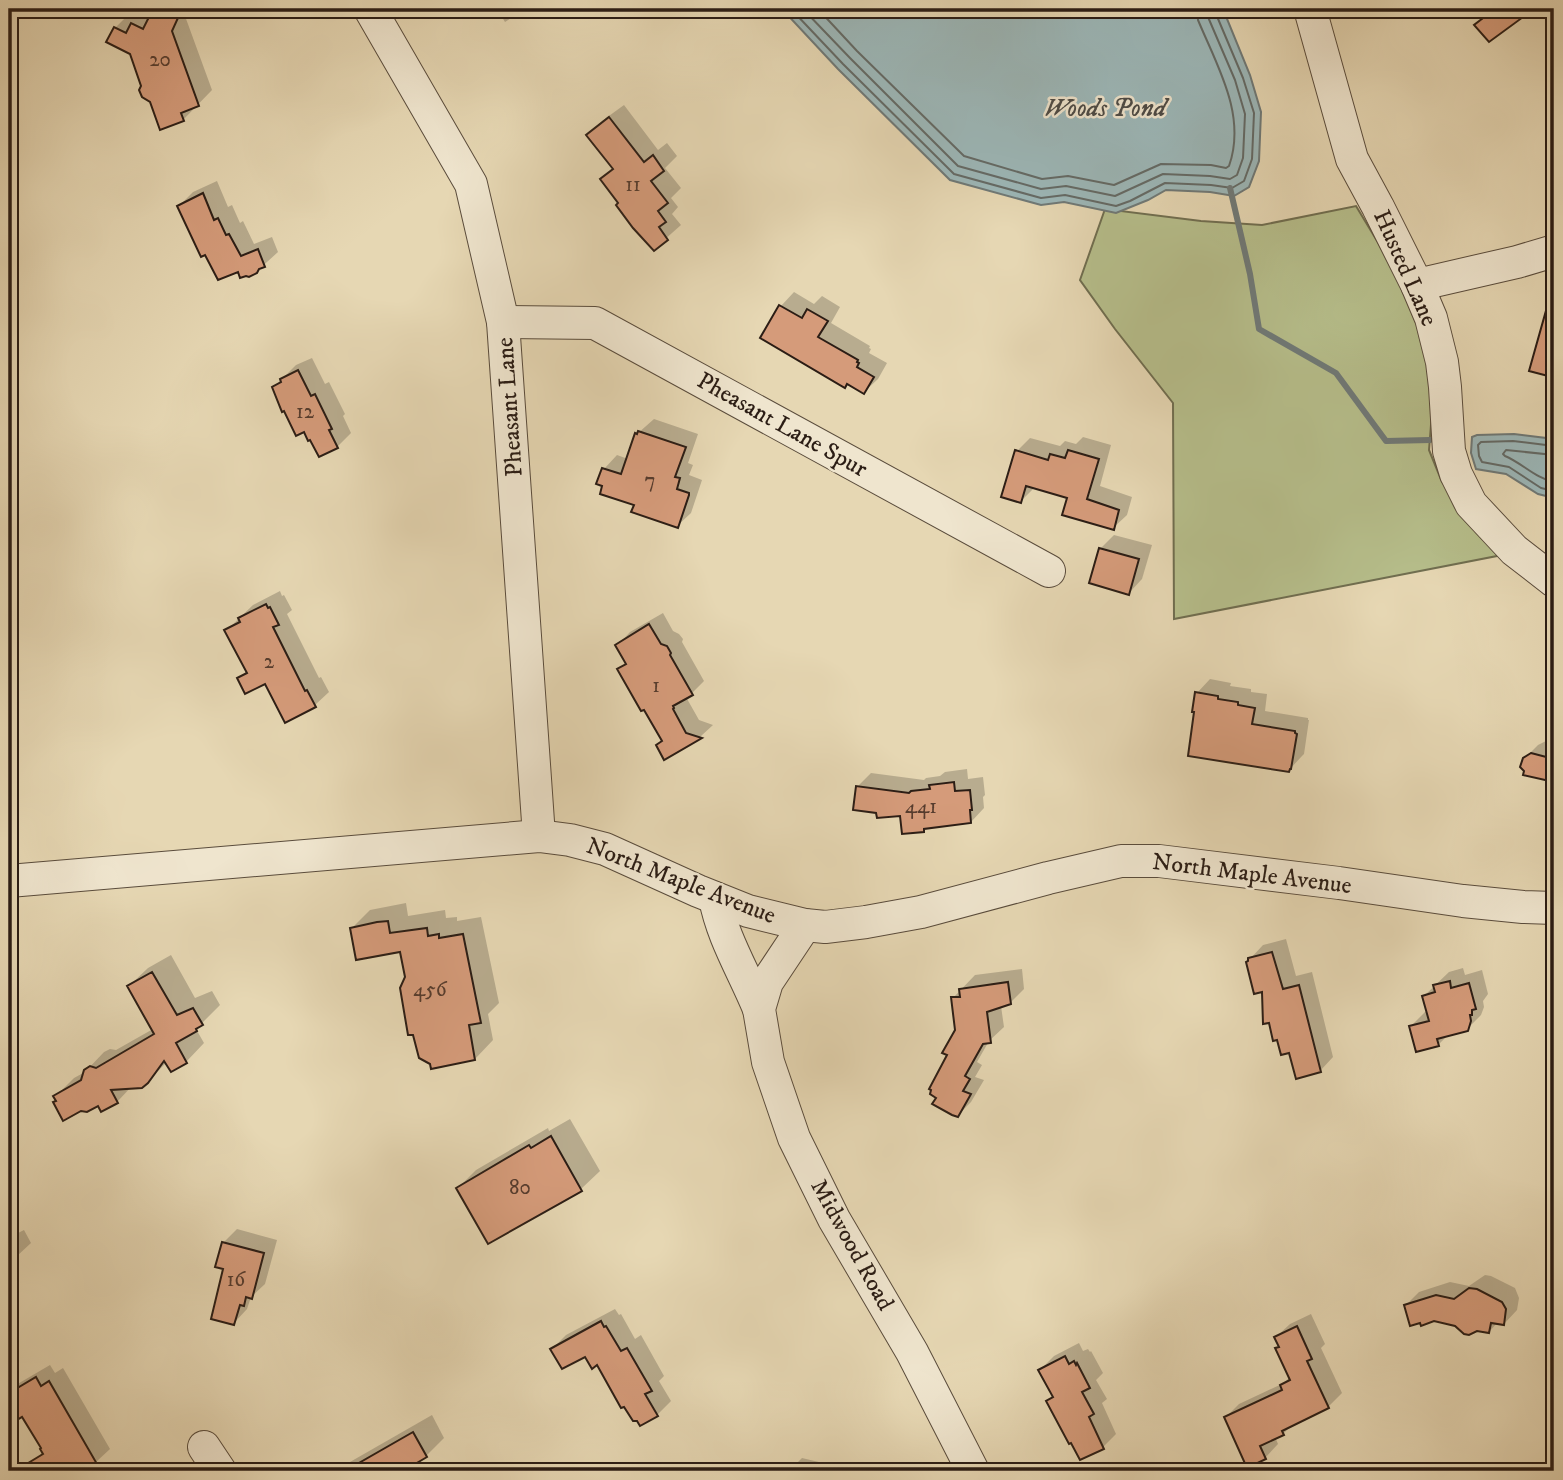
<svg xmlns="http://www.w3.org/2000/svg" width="1563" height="1480" font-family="'IM FELL DW Pica',serif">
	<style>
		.green { fill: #b6be8b; stroke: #706e50; stroke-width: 2 }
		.water { fill: #9cb7b8; stroke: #6f7977; stroke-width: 2 }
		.shadow { fill: #0003 }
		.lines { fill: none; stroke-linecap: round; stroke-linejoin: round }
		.shore { stroke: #646a66; stroke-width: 2 }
		.stream { stroke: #6f7977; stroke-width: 6 }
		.building { fill: #d59b7a; stroke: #2b1d15; stroke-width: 2 }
		.minor-casing { stroke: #5a4c3c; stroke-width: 34 }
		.minor { stroke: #efe5ce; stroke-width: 32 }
		.labels { text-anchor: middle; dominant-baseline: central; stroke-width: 5; stroke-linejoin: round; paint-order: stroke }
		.number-label { font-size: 21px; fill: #563c2e }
		.street-label { font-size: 24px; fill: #2b1d15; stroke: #efe5ce }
		.water-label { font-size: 26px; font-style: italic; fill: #4d4b46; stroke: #efe5ce }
	</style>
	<rect width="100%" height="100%" fill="#e6d7b3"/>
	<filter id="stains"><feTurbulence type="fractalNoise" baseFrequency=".00286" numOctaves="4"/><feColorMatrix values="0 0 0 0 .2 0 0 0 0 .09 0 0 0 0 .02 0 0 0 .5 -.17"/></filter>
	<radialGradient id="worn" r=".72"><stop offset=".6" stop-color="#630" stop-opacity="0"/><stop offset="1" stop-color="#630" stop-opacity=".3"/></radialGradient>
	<polygon class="green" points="1356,206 1394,269 1431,358 1432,412 1429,450 1442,482 1502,555 1174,619 1173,403 1115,329 1080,280 1105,209 1201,221 1262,225"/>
	<g class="water">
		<polygon points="782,9 1223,9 1250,75 1261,112 1259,161 1249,187 1234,196 1210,192 1166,190 1148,200 1116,213 1064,202 1041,205 950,180 838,69"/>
		<polygon points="1514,434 1554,439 1554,498 1538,494 1506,474 1476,469 1471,453 1472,437 1477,435"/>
	</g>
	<g class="shadow">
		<polygon points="155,9 188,9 185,16 212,90 183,120 143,86 131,52 115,28 129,14 138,18 146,10 153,13"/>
		<polygon points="497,9 525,9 505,22"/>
		<polygon points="624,105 658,150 667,143 677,156 665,168 681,188 671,198 678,207 672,214 681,225 654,249 602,179 614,168 589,135 602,121"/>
		<polygon points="217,181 228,207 232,205 240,223 243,221 254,244 272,237 278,252 256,272 239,270 179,206 193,192"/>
		<polygon points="794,292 814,304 822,296 840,307 831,323 870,346 869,348 871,349 869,353 887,363 878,379 864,392 781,306"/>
		<polygon points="312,358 325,384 329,382 345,414 343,416 351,433 337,447 311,437 274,387 296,365"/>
		<polygon points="654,419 698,434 688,463 693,465 689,475 702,480 691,513 677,526 636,504 604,469 617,455 628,459 637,434"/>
		<polygon points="1083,437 1111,445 1100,486 1132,497 1127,515 1113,528 1069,497 1035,487 1021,501 1017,451 1030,438 1060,446 1065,441 1076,444"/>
		<polygon points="1114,535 1152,545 1142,579 1129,593 1100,549"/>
		<polygon points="280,591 282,596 284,595 292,610 287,614 319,678 321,677 329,692 315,705 266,682 239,679 247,671 227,630 253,605"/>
		<polygon points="663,613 673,631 679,634 683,639 682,642 704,681 692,693 686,697 699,720 713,725 701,736 665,757 658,745 664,739 620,669 627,662 618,645 630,632"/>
		<polygon points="1210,679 1231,683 1230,686 1251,689 1251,692 1267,694 1265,711 1308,718 1308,720 1309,720 1304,754 1302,756 1289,770 1197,693"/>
		<polygon points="9,690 17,737 10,744 12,753 9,755"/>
		<polygon points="1554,739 1554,782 1525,773 1524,759 1538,745 1546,741 1552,742"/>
		<polygon points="967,769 968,779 983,777 985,795 983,797 984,808 971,822 926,827 924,830 902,814 878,811 857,787 871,773 924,780 926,778 940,776 945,772"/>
		<polygon points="406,903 408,916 445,910 446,918 457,917 457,921 481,917 499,1003 488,1014 493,1040 475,1059 407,977 401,950 352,928 370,910"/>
		<polygon points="1286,939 1296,976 1312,972 1333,1057 1320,1071 1290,1051 1250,959 1263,945"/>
		<polygon points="171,955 195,998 212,991 220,1005 196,1029 204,1043 186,1062 167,1062 147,1082 132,1086 117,1102 99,1104 58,1100 56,1096 74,1078 85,1072 104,1052 110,1049 116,1050 153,1029 129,986 148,968"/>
		<polygon points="1463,968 1465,975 1482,970 1488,994 1483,1001 1484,1007 1481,1015 1467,1029 1448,1035 1438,1045 1411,1026 1425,1012 1428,1012 1424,996 1449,972"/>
		<polygon points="1022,969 1024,989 1010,1003 1001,1006 1004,1027 989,1041 977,1062 982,1065 975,1077 984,1080 971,1102 958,1115 950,1054 957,1030 953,998 975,975"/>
		<polygon points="570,1119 600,1171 581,1189 489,1242 458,1188 476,1170 548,1128 549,1131"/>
		<polygon points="237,1229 277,1240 265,1284 251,1297 247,1309 234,1323 223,1243"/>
		<polygon points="24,1230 31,1243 17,1256 9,1261 9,1231 12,1236"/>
		<polygon points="1485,1275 1491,1276 1515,1288 1519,1298 1517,1310 1504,1324 1498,1322 1489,1332 1456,1325 1406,1305 1419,1292 1450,1282 1469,1286"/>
		<polygon points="615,1309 619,1315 621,1314 635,1339 641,1335 664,1376 659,1381 671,1401 657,1415 586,1354 552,1349 566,1335"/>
		<polygon points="1311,1314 1325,1344 1321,1348 1342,1393 1328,1407 1294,1423 1283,1434 1275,1437 1278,1444 1265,1458 1226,1417 1239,1404 1284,1383 1291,1376 1276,1337 1290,1324"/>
		<polygon points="1079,1343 1083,1351 1088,1349 1090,1352 1091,1351 1103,1373 1096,1380 1107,1399 1102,1403 1116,1434 1103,1447 1048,1401 1054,1395 1040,1370 1054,1356"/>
		<polygon points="50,1365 55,1373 63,1368 110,1449 96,1462 81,1471 36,1471 31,1463 44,1451 23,1415 9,1423 9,1389"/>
		<polygon points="432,1415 444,1438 426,1456 401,1471 338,1471 343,1466"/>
		<polygon points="802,1458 823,1463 821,1471 789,1471"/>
	</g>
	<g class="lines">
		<g class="shore">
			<polyline points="791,9 843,64 954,174 1041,198 1065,195 1116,206 1130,201 1165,183 1211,185 1232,188 1244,181 1252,159 1254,113 1243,78 1216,14 1216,9"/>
			<polyline points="803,9 850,58 958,166 1041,189 1066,186 1115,196 1163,174 1210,176 1230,179 1237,175 1243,158 1245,114 1235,80 1208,17 1207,9"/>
			<path d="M818 9 857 51 964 156 1042 179 1068 176 1114 185 1161 164 1211 165 1226 168 1229 166C1247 115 1217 66 1198 20L1197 9"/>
			<polyline points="1554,446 1513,441 1481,442 1478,445 1479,456 1482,462 1509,467 1541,488 1554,491"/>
			<path d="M1554 455 1506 450 1503 454 1505 456C1522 463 1535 478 1554 482"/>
		</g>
		<polyline class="stream" points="1230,188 1250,274 1259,329 1336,373 1386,441 1430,440"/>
	</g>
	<g class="building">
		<polygon points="153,9 182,9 172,31 199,106 181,113 184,121 160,130 150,102 142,97 139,90 141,86 130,54 106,42 114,27 126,33 131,23 143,29"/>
		<polygon points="1488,9 1534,9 1489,42 1474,25 1491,12"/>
		<polygon points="609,117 644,162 653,155 664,171 651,181 668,203 658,211 666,222 659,227 668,240 654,251 633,228 616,205 618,203 600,179 613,169 586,135"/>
		<polygon points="203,193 214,220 218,218 226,235 229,234 241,256 258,249 265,267 259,269 257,273 249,277 246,276 240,278 238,272 218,280 205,255 201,257 177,206"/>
		<polygon points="1549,300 1554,301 1554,368 1552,377 1529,371"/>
		<polygon points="779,305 802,318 807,309 828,321 818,337 858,360 857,362 859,363 857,367 874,377 864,394 847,384 845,388 760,338"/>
		<polygon points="298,370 311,396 315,394 332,429 329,430 338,448 319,457 310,440 308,441 304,432 296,436 284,411 282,412 272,387 281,382 280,379"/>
		<polygon points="638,431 686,447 675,477 680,478 677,489 689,493 689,495 678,528 631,512 634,505 600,494 602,486 596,484 602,468 621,474 635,433 637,434"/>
		<polygon points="1015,450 1048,460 1050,454 1065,458 1068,450 1099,459 1087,499 1119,510 1114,530 1062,515 1067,498 1026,486 1021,503 1001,497"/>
		<polygon points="1099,548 1139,559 1129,595 1089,583"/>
		<polygon points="266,604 268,608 270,607 279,625 273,627 305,691 307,690 316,707 285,723 265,684 245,694 237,678 247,673 224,630 240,622 238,618"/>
		<polygon points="649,624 661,644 667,646 671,653 670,655 693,695 673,706 674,708 673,709 686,733 702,738 664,760 656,745 662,741 644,710 641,711 617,669 626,664 615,645"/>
		<polygon points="1195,692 1218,696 1218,699 1238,702 1238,705 1255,708 1252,724 1295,731 1295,733 1297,734 1291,769 1290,769 1289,772 1188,756 1194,712 1192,712"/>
		<polygon points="1531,753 1554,759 1554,782 1523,775 1524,771 1520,767 1523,758"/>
		<polygon points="954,782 955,791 970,790 972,810 970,810 971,823 924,829 924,832 902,834 900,816 877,818 876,813 853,810 856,786 909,793 911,791 930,789 929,785"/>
		<polygon points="388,921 390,933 427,928 428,936 439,934 439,938 463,934 481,1023 469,1025 475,1060 431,1069 430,1064 419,1058 413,1035 408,1035 400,988 405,977 400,952 356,960 350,928 377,922"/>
		<polygon points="1272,952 1283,989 1299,985 1321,1072 1296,1079 1289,1053 1281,1055 1277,1040 1273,1041 1269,1023 1263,1024 1262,992 1254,994 1246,962 1248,961 1248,958"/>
		<polygon points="152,972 177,1015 193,1008 203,1025 196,1029 197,1031 176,1043 187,1063 171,1072 164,1061 148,1083 142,1088 111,1090 118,1103 101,1112 98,1106 87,1112 81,1111 63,1121 53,1102 56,1101 53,1096 81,1080 84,1070 90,1066 96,1068 154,1034 127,986"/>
		<polygon points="1450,981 1451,988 1469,983 1476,1009 1472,1010 1472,1015 1470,1015 1471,1021 1468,1031 1437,1039 1439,1046 1416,1052 1409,1026 1429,1021 1422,996 1435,992 1433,985"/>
		<polygon points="1008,982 1011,1004 987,1012 991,1043 983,1044 965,1076 970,1079 963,1091 971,1094 958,1117 952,1115 932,1104 936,1098 930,1094 931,1090 929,1089 947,1055 942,1053 955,1030 951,997 960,997 959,989"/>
		<polygon points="551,1136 582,1191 488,1244 456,1188 529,1145 531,1148"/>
		<polygon points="222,1242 264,1253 252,1299 246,1297 244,1306 240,1305 234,1325 211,1319 223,1269 215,1267"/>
		<polygon points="1469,1288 1477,1289 1502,1302 1506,1309 1504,1325 1491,1323 1489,1333 1477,1331 1469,1335 1464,1334 1455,1326 1434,1321 1421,1326 1420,1323 1410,1326 1404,1305 1436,1295 1454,1299"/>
		<polygon points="601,1321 604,1327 606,1326 621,1351 627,1348 652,1391 645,1394 658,1416 640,1426 637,1421 633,1421 624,1407 621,1408 597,1365 592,1369 585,1357 562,1369 550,1349"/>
		<polygon points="1297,1326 1312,1359 1307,1361 1329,1408 1282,1431 1284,1435 1260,1446 1266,1459 1247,1468 1224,1417 1282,1390 1280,1385 1290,1380 1275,1348 1279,1347 1274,1337"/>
		<polygon points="1065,1356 1069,1364 1074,1361 1076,1365 1077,1363 1090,1388 1082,1392 1094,1414 1089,1417 1104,1449 1080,1460 1071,1443 1069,1444 1046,1401 1053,1397 1038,1370"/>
		<polygon points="36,1377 41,1386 49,1381 97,1464 84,1471 15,1471 43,1454 40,1449 41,1448 22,1417 9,1425 9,1393"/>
		<polygon points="413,1432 427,1457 403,1471 345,1471"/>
	</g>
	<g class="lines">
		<g class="minor-casing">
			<g id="minor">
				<polyline points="370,9 471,184 503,322 539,836"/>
				<polyline points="1310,9 1352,159 1378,207 1417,285 1431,318 1442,362 1445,387 1449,451 1456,474 1471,504 1514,550 1554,581"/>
				<polyline points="1417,285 1517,262 1554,251"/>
				<polyline points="503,322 595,323 1049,571"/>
				<polyline points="9,881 539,836 570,840 605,849 698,891 748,911 805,925 825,927 866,922 921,912 1048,878 1121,861 1159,861 1339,883 1463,901 1523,907 1554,908"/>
				<path d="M715 898C722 937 744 972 759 1009"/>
				<polyline points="805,925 767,982 759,1009 768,1062 794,1138 834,1219 912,1352 973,1471"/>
				<polyline points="204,1447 220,1471"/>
			</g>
		</g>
		<use href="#minor" class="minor"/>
	</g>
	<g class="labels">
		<g class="number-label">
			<text x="160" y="60">20</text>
			<text x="633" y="185">11</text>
			<text x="305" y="412">12</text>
			<text x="650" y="481">7</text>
			<text x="269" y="662">2</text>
			<text x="656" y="686">1</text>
			<text x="921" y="807">441</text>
			<text x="430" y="990">456</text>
			<text x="520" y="1188">80</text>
			<text x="236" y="1280">16</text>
		</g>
		<g class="street-label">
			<text transform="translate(1405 268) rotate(66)">Husted Lane</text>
			<text transform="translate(510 407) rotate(-94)">Pheasant Lane</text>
			<text transform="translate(782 425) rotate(29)">Pheasant Lane Spur</text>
			<text transform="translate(1252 874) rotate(7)">North Maple Avenue</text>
			<text transform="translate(681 881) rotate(21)">North Maple Avenue</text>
			<text transform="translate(852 1245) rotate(61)">Midwood Road</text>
		</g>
		<g class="water-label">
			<text x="1105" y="108">Woods Pond</text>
		</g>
	</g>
	<rect width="1563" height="1480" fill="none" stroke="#e6d7b3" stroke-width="35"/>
	<rect x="10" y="10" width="1542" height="1459" fill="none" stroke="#2b1d15" stroke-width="3.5"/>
	<rect x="18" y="18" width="1528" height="1445" fill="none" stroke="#2b1d15" stroke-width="2"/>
	<rect width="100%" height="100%" filter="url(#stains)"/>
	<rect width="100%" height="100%" fill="url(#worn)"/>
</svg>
